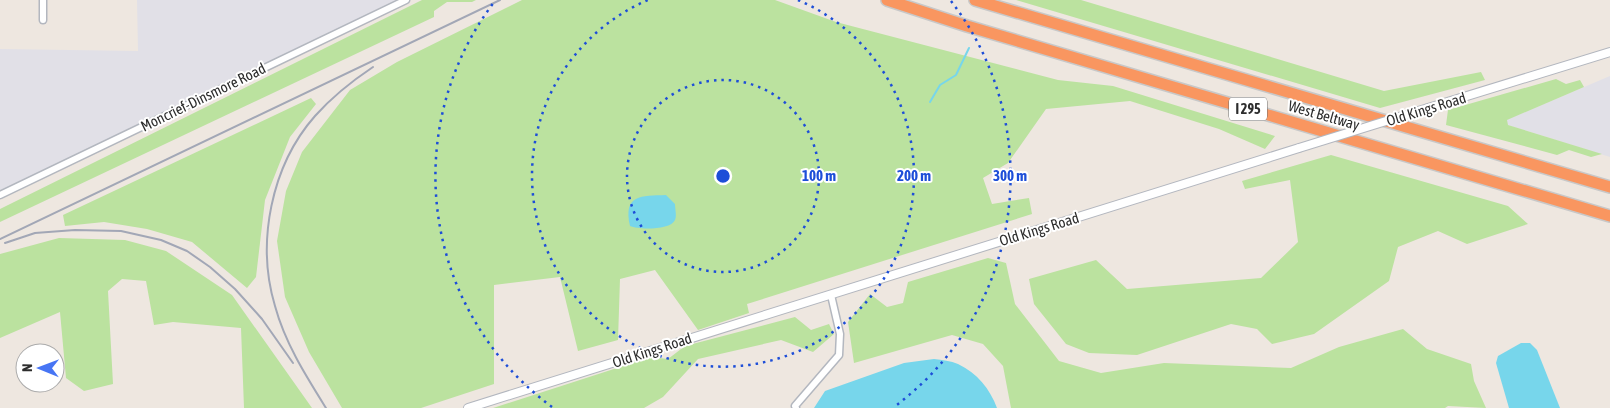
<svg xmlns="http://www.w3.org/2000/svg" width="1610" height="408" font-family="'Asap Condensed',sans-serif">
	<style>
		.industrial { fill: #e1e0e7 }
		.green { fill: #bbe29f }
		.water { fill: #77d6eb }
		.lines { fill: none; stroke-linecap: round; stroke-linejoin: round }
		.stream { stroke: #77d6eb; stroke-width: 2 }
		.minor-casing { stroke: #b3b7bf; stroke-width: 9 }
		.tertiary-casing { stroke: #b3b7bf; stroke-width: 10 }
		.motorway-casing { stroke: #c8c8c8; stroke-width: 14 }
		.minor { stroke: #fff; stroke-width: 6 }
		.tertiary { stroke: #fff; stroke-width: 8 }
		.motorway { stroke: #f99660; stroke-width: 11 }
		.rail { stroke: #a2a7b6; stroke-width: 2 }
		.tertiary-bridge-casing { stroke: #b3b7bf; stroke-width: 10; stroke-linecap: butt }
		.tertiary-bridge { stroke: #fff; stroke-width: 8 }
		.ring { fill: none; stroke: #1d4ed8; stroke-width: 2.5; stroke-dasharray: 2.5 5 }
		.labels { text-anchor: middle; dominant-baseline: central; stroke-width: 4; stroke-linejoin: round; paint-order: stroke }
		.shield { fill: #fff; stroke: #6c6c6c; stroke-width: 1 }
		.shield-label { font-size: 14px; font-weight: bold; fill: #2d2d2d }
		.street-label { font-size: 15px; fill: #2d2d2d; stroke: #fff }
		.centre { fill: #1d4ed8; stroke: #fff; stroke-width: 2.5 }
		.ring-label { font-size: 15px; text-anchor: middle; font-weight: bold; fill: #1d4ed8; stroke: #fff; stroke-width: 4; stroke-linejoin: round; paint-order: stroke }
	</style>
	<rect width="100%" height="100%" fill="#eee7e0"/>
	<g class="industrial">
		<polygon points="137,0 399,0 0,191 0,49 138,51"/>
		<polygon points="1610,76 1610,157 1508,125 1506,120"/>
	</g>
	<g class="green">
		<polygon points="422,0 476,0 472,2 447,2 434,11 434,17 0,222 0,209"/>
		<polygon points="522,0 775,0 836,22 1058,80 1113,86 1275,136 1265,149 1219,129 1130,101 1046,109 1008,163 983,178 992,204 1029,198 1032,214 747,304 749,313 698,330 655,270 620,279 618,340 578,351 560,277 494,285 494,384 421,408 342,408 309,352 285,297 277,241 286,191 302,152 350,90 397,62"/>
		<polygon points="1016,0 1081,0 1384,91 1481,72 1485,80 1380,108"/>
		<polygon points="1556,79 1566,84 1580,80 1584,87 1507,120 1508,125 1602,154 1591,157 1569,150 1557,155 1446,125 1448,110"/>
		<polygon points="311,98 316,104 290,137 265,200 256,277 247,288 192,242 147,229 104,222 65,226 63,215"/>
		<polygon points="1331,155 1508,206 1528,224 1467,244 1438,231 1398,247 1389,281 1314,334 1272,344 1257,329 1231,324 1137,355 1089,353 1066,344 1034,304 1029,279 1096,260 1127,289 1261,278 1298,242 1290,180 1245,189 1242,181"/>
		<polygon points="59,238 125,240 166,251 232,295 312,408 244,408 241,328 173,322 154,325 146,281 122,279 108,291 113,384 84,391 66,378 60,312 0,338 0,254"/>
		<polygon points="988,258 1006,263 1015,304 1059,361 1101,373 1164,363 1291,368 1339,347 1403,329 1427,349 1471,364 1474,381 1486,408 1448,406 1445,408 1011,408 1003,366 983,344 952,335 854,363 848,322 870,294 887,307 903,303 908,282"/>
		<polygon points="795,317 811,330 829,324 834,334 813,352 781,340 698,359 663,397 644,408 493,408 651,357 668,359 685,346"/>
	</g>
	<g class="water">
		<path d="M666 195 675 204C675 209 677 216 675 220 671 230 639 230 630 226 623 194 641 196 666 195Z"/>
		<polygon points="1521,343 1530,343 1537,350 1560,408 1509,408 1496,363 1498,356"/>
		<path d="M934 359C942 360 951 361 958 364 977 373 990 389 997 408H814L825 391 904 363Z"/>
	</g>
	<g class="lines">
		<polyline class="stream" points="930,102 940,85 956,75 969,48"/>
		<g class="minor-casing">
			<g id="minor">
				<polyline points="43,0 43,20"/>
				<polyline points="0,195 406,0"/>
				<polyline points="796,408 795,406 839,355 840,334 831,295"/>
			</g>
		</g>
		<g class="tertiary-casing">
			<g id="tertiary">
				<polyline points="1428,108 1610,52"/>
				<polyline points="468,408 1299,148"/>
			</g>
		</g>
		<g class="motorway-casing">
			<g id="motorway">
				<polyline points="887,0 967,26 1610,216"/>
				<polyline points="975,0 1610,187"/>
			</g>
		</g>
		<use href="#minor" class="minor"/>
		<use href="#tertiary" class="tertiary"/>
		<use href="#motorway" class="motorway"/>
		<g class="rail">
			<polyline points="0,239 500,0"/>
			<polyline points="5,243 35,233 75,230 121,231 161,240 187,251 210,267 235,289 262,319 293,363"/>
			<path d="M326 408C306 376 285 343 275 306 256 243 271 166 315 116 332 97 352 81 373 67"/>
		</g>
		<g class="tertiary-bridge-casing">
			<polyline id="tertiary-bridge" points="1299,148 1428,108"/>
		</g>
		<use href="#tertiary-bridge" class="tertiary-bridge"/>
	</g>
	<g class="ring">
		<circle cx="723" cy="176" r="96"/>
		<path d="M798 0A191 191 0 1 1 648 0"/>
		<path d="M552 407A287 287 0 0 1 495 1M951 1A287 287 0 0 1 894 407"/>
	</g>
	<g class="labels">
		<rect class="shield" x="1229" y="97.5" width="38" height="23" rx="4"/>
		<g class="shield-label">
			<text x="1248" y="109">I 295</text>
		</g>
		<g class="street-label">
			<text transform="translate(203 97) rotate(-26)">Moncrief-Dinsmore Road</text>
			<text transform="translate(1426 109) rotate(-17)">Old Kings Road</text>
			<text transform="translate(1324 115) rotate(16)">West Beltway</text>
			<text transform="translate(1039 229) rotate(-17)">Old Kings Road</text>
			<text transform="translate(652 350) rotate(-18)">Old Kings Road</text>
		</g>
	</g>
	<circle cx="723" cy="176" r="8" class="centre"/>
	<g class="ring-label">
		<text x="819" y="181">100 m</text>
		<text x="914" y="181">200 m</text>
		<text x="1010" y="181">300 m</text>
	</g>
	<g transform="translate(40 368) rotate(271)"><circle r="24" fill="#ffffff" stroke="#ababab"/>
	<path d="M0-4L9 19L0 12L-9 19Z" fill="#4775f4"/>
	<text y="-8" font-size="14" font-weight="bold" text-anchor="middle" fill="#2d2d2d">N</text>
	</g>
</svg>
